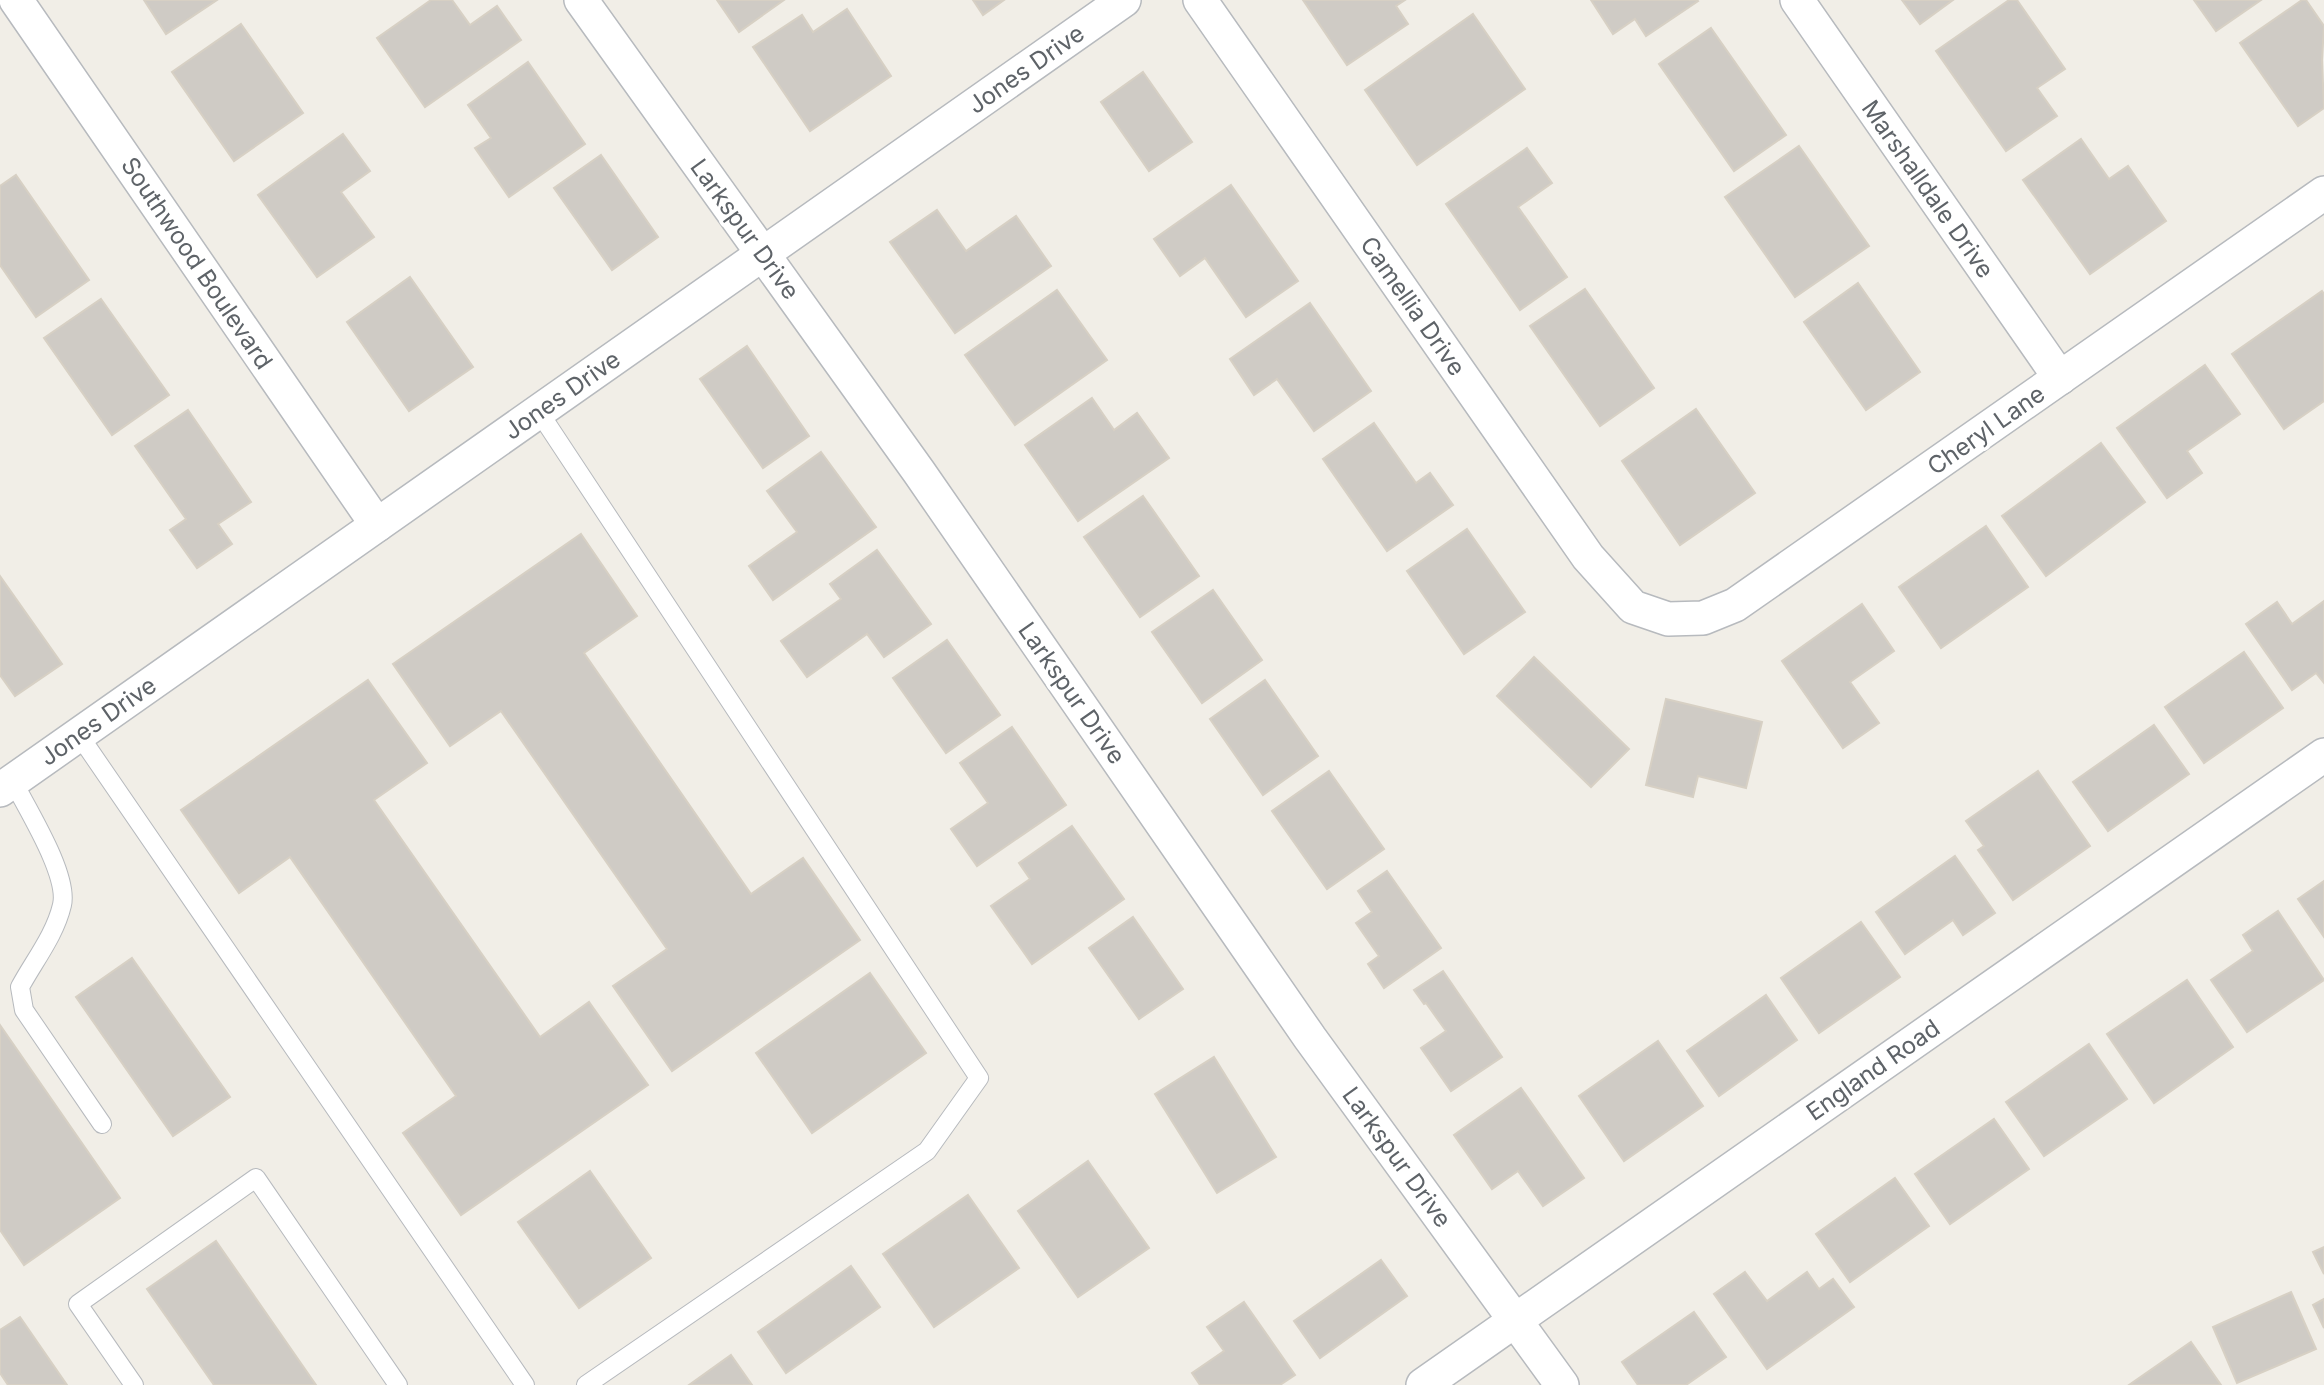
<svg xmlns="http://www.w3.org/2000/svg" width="2324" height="1385" font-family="Inter,sans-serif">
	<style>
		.building { fill: #cfcbc5; stroke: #d7d0c4; stroke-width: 2 }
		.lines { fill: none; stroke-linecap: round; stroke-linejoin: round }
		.lane-casing { stroke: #b7babe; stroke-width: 20 }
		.street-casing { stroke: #b7babe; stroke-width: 36 }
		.lane { stroke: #fff; stroke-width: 18 }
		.street { stroke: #fff; stroke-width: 33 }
		.labels { text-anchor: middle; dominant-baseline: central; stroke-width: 7; stroke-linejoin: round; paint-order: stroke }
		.street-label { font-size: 24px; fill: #5e6368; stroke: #fff }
	</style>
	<rect width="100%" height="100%" fill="#f1eee7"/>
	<g class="building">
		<polygon points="144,0 217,0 166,34"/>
		<polygon points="431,0 452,0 470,25 497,6 521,40 425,107 377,38"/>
		<polygon points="717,0 784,0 739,32"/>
		<polygon points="973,0 1004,0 983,15"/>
		<polygon points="1303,0 1405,0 1396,6 1408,24 1347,65"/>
		<polygon points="1591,0 1697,0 1698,1 1646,36 1635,19 1613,34"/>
		<polygon points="1902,0 1953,0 1920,24"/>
		<polygon points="2009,0 2017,0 2065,69 2037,88 2057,116 2006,151 1936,51"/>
		<polygon points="2194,0 2261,0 2216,31"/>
		<polygon points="2302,0 2306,0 2324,26 2322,60 2324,108 2298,126 2240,43"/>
		<polygon points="847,9 891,76 810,131 753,47 802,15 813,32"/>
		<polygon points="1473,14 1525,89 1417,165 1365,90"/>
		<polygon points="241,24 303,113 234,161 172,72"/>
		<polygon points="1711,28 1786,135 1734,171 1659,64"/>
		<polygon points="528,62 585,144 509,197 475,148 491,138 468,105"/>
		<polygon points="1143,72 1192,142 1149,171 1101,102"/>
		<polygon points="343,134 370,171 341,192 374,237 317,277 258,195"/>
		<polygon points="2081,139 2109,179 2128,166 2166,221 2090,274 2023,180"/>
		<polygon points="1799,146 1869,246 1795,297 1725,197"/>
		<polygon points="1527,148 1552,183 1518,207 1567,277 1520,310 1446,204"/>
		<polygon points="601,155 658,237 612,270 554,188"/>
		<polygon points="16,175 89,280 36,317 0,265 0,186"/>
		<polygon points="1231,185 1298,281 1246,317 1205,258 1180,276 1154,239"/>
		<polygon points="937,210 966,251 1016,216 1051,266 955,333 890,242"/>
		<polygon points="410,277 473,367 409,411 347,322"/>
		<polygon points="1858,283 1920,372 1866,410 1804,322"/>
		<polygon points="1585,289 1654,388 1600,426 1530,326"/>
		<polygon points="1057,290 1107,360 1015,425 965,355"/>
		<polygon points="2322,291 2324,294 2324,401 2284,429 2232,354"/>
		<polygon points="101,299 169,395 112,435 44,338"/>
		<polygon points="1310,303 1371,391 1314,431 1277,379 1254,395 1230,359"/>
		<polygon points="747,346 809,436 763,468 700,379"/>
		<polygon points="2205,365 2240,414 2187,451 2202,473 2167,498 2117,428"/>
		<polygon points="1092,398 1114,430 1137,413 1169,458 1078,521 1025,445"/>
		<polygon points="1696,409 1755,493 1680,545 1622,461"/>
		<polygon points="188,410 251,502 218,524 232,544 197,568 170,530 186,519 135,446"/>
		<polygon points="1374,423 1416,483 1430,473 1453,505 1387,551 1323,459"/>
		<polygon points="2101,443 2145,502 2046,576 2002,516"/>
		<polygon points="821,452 876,527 773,600 749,566 797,532 767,491"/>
		<polygon points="1143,496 1199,576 1140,617 1084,537"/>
		<polygon points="1986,526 2028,587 1941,648 1899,587"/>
		<polygon points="1467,529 1525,612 1464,654 1407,571"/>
		<polygon points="581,534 637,616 584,653 751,894 803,858 860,940 672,1071 613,986 667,949 501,711 450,746 393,664"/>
		<polygon points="877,550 931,624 884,657 867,634 807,677 781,641 841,599 830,584"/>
		<polygon points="0,576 62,664 15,696 0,675"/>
		<polygon points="1213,590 1262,660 1202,703 1152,632"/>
		<polygon points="2324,601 2324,683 2316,673 2292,690 2246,624 2277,602 2292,624"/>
		<polygon points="1862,604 1894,651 1850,682 1879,723 1843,748 1782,661"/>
		<polygon points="947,640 1000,715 946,753 893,678"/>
		<polygon points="2244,652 2283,708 2204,763 2165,707"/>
		<polygon points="1534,657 1629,749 1591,787 1497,696"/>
		<polygon points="368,680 427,763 374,800 540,1037 589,1002 648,1085 461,1215 403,1133 456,1096 290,857 239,893 181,810"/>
		<polygon points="1265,680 1318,756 1263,795 1210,719"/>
		<polygon points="1666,699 1762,722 1746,788 1698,776 1693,797 1646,785"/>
		<polygon points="2154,725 2189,774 2108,831 2073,782"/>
		<polygon points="1012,727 1066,805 977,866 951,829 988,803 960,763"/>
		<polygon points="1329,771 1384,849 1327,889 1272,811"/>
		<polygon points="2038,771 2090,846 2013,900 1978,850 1984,846 1966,821"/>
		<polygon points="1072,826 1124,899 1032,964 991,906 1030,879 1019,863"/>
		<polygon points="1955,856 1995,913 1963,935 1953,920 1905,954 1876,912"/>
		<polygon points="1387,871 1441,948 1384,988 1368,964 1379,956 1356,923 1372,912 1358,891"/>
		<polygon points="2324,881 2324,937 2298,899"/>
		<polygon points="2278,911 2324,980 2247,1032 2211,980 2253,951 2243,935"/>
		<polygon points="1133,917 1183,989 1139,1019 1089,948"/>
		<polygon points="1861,922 1900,977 1819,1033 1781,978"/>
		<polygon points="132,958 230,1097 173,1136 76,997"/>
		<polygon points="1443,971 1502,1057 1451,1091 1421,1048 1446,1031 1426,1003 1424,1004 1414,990"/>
		<polygon points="870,973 926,1053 812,1133 756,1053"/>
		<polygon points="2187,980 2233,1047 2154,1103 2107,1034"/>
		<polygon points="1766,995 1797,1040 1719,1096 1687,1051"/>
		<polygon points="0,1025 120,1198 24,1265 0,1230"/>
		<polygon points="1658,1041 1703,1106 1624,1161 1579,1096"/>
		<polygon points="2089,1044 2127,1099 2044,1156 2006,1102"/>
		<polygon points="1214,1057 1276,1157 1217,1193 1155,1094"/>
		<polygon points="1521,1088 1584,1178 1543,1206 1518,1171 1492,1189 1454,1135"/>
		<polygon points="1994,1119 2029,1169 1950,1224 1915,1174"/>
		<polygon points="1088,1161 1149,1248 1078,1297 1018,1211"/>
		<polygon points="590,1171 651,1258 579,1308 518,1222"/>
		<polygon points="1895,1178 1929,1226 1850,1282 1816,1234"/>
		<polygon points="968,1195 1019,1268 934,1327 883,1254"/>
		<polygon points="216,1241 316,1385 214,1385 147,1289"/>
		<polygon points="2324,1247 2324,1274 2313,1252"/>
		<polygon points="1381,1260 1407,1296 1320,1358 1294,1321"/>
		<polygon points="851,1266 880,1307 786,1373 758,1332"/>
		<polygon points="1745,1272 1767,1301 1807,1272 1819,1289 1833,1279 1854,1307 1767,1369 1714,1294"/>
		<polygon points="2291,1292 2316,1349 2237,1383 2213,1327"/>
		<polygon points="2324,1299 2324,1328 2313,1305"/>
		<polygon points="1244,1302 1295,1375 1280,1385 1200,1385 1192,1373 1224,1351 1207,1327"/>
		<polygon points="1694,1312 1726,1357 1686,1385 1638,1385 1622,1362"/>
		<polygon points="20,1317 67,1385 8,1385 0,1373 0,1330"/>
		<polygon points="2191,1342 2221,1385 2129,1385"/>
		<polygon points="731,1355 752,1385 689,1385"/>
	</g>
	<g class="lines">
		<g class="lane-casing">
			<g id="lane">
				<polyline points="539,412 979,1078 927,1151 586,1385"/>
				<polyline points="79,735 525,1385"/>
				<path d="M13 781C27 809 69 875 62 905 55 935 34 961 20 987L24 1010 102 1124"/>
				<polyline points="134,1385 78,1304 256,1178 398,1385"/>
			</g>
		</g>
		<g class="street-casing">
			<g id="street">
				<polyline points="16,0 377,525"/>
				<polyline points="581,0 919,472 1310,1038 1562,1385"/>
				<polyline points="1200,0 1588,557 1633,607 1668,619 1703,618 1735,605 2324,193"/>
				<polyline points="1797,0 2060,378"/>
				<polyline points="0,790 1124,0"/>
				<polyline points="1423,1385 2324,755"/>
			</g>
		</g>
		<use href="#lane" class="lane"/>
		<use href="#street" class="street"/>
	</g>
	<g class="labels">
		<g class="street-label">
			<text transform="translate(1026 69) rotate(-35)">Jones Drive</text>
			<text transform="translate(1928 189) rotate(55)">Marshalldale Drive</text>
			<text transform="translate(745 229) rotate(54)">Larkspur Drive</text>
			<text transform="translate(197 263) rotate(56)">Southwood Boulevard</text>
			<text transform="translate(1413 306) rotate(55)">Camellia Drive</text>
			<text transform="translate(562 395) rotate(-35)">Jones Drive</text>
			<text transform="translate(1986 430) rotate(-35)">Cheryl Lane</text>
			<text transform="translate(1072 693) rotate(55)">Larkspur Drive</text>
			<text transform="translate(98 721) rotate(-35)">Jones Drive</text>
			<text transform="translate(1873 1070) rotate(-35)">England Road</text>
			<text transform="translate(1397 1157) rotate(54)">Larkspur Drive</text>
		</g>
	</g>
</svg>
